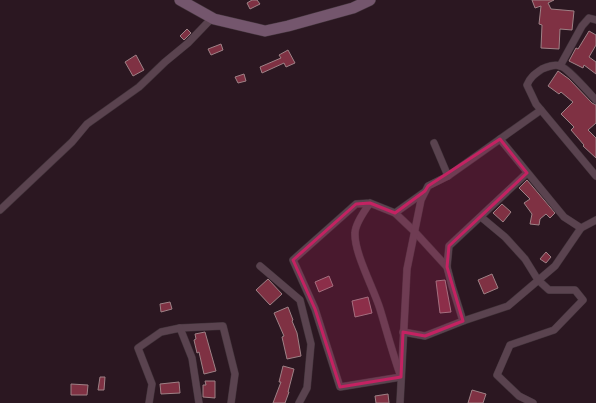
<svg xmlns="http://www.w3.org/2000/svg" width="596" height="403" font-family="'Zilla Slab',serif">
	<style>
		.building { fill: #7f3143; stroke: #9e8186 }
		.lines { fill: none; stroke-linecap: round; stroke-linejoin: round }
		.minor-casing { stroke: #41333a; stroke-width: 8 }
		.secondary-casing { stroke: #41333a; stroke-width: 12 }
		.minor { stroke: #5a434f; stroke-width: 7 }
		.secondary { stroke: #74566d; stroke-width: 11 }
		.marked { fill: #c42262; fill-opacity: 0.2; stroke: #c42262; stroke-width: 3; stroke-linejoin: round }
	</style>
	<rect width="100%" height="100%" fill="#2b1721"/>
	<g class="building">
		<polygon points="252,0 257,0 260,4 250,9 247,3"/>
		<polygon points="532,0 554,0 548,3 551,9 574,11 572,30 560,29 559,49 541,48 542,25 539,24 541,6 535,8"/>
		<polygon points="187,29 191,33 184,40 180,36"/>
		<polygon points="589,31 596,35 596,45 589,57 596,62 596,74 584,65 583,68 569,61 576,48 578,49"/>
		<polygon points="221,44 223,50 211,55 208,49"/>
		<polygon points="288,50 295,63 286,67 284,63 262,73 260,67 281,58 279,55"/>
		<polygon points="136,55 144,70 133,76 125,62"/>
		<polygon points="558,71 569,79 592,103 596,105 596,123 588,130 596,138 596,158 583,146 584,145 571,130 574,127 561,114 573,102 561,92 559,94 548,86"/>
		<polygon points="244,74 246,81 238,83 235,77"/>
		<polygon points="527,180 555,213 550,218 546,214 540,219 539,225 530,224 532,214 524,203 530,199 519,188"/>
		<polygon points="502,204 511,212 503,222 493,213"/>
		<polygon points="546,252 551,257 546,263 540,259"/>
		<polygon points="492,274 498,288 484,294 478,280"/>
		<polygon points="329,276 333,286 319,292 315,282"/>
		<polygon points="268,279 282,294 270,305 256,290"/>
		<polygon points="445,280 451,312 440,313 436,281"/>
		<polygon points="368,297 372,313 355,317 352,301"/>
		<polygon points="170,302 172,309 161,312 160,304"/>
		<polygon points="288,307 293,320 292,321 297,333 301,356 287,359 282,337 284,336 274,313"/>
		<polygon points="205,332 216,371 204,374 199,352 197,353 194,340 196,339 195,334"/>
		<polygon points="283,366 294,369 288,392 289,392 285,403 273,403 281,382 279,382"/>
		<polygon points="100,377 105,377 104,390 98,390"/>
		<polygon points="205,381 215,381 215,398 203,397 203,385 206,385"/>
		<polygon points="179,382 180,393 161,394 160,384"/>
		<polygon points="71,384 88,385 87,395 71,395"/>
		<polygon points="472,390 486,394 483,403 468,403"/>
		<polygon points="388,394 389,403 376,403 375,396"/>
	</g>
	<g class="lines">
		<g class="minor-casing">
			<g id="minor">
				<polyline points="560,66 582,26 589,18 596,20"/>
				<path d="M596 100C590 94 567 67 560 66 555 64 546 67 542 69 535 74 530 77 527 85L536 104 596 176"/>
				<polyline points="434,143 448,176 541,110"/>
				<path d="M370 203C365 210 355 224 355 233 354 253 374 289 380 309 387 332 393 355 401 377L340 387 315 309 293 260 356 204 370 203 395 213 414 231 447 267"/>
				<polyline points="0,210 72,142 87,124 139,87 165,62 188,43 212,18"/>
				<polyline points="395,213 423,193"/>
				<polyline points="481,217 505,237 525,259 538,280 549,290 575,290 583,300 554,330 510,345 497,375 519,396 533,403"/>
				<polyline points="581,228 596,220"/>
				<polyline points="260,266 300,300 311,344 307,388 299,403"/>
				<polyline points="463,321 452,286 447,267 449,246 527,173"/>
				<polyline points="180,328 223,326 235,374 231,403"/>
				<polyline points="403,332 425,336 463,321 508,306 555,266 581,228 564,217 500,139"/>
				<polyline points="149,403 152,384 138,348 161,332 180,328 192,358 199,403"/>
				<polyline points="400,403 407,269 421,200 428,186 448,176"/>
			</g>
		</g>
		<g class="secondary-casing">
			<polyline id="secondary" points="180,0 214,19 265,31 288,26 353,8 370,0"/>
		</g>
		<use href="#minor" class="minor"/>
		<use href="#secondary" class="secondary"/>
	</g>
	<path class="marked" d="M500 139 527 173 449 246 447 267 463 321 425 336 403 332 401 377 340 387 315 309 293 260 356 204 370 203 395 213 425 191 428 186Z"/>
</svg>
